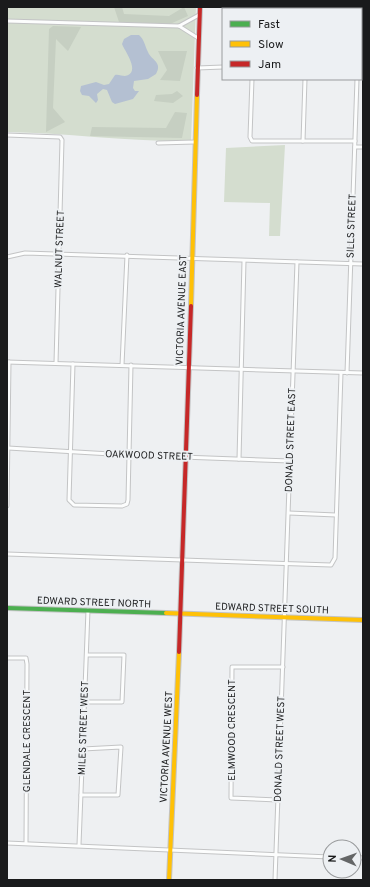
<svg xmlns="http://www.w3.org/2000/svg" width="370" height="887" font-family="Overpass,sans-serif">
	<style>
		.green { fill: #d4ddcf }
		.forest { fill: #c6cfc2 }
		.water { fill: #b4c0d2 }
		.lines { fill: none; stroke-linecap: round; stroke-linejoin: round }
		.street-casing { stroke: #c3c4c5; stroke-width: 5 }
		.fast-casing { stroke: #c3c4c5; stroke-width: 6 }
		.slow-casing { stroke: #c3c4c5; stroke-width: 6 }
		.jam-casing { stroke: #c3c4c5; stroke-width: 6 }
		.street { stroke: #fcfdfd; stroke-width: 3 }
		.fast { stroke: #4caf50; stroke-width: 4 }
		.slow { stroke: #ffc107; stroke-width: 4 }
		.jam { stroke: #c62828; stroke-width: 4 }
		.labels { text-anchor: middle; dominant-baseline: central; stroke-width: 4; stroke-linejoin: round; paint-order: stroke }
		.street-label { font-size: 10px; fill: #1a1b1c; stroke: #edf0f3 }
	</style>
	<rect width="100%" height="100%" fill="#eef0f2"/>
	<g class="green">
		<path d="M7 7H196L191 141C130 142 69 133 7 132Z"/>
		<polygon points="285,145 280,236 269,236 270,203 224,202 226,148"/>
	</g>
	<g class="forest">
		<polygon points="114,7 122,7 124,14 169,16 184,7 188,16 170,24 119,22"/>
		<polygon points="53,26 81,27 68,51 56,39 53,108 65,122 46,132 49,29"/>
		<polygon points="158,51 187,51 180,81 160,80 167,70"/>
		<polygon points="177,91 183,96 173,103 154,101 156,95 172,94"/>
		<polygon points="175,112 187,113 182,138 90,136 92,127 166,128"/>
	</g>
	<path class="water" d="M131 35H139C144 39 145 46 148 52 151 60 163 62 156 74L148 79 134 81 133 88 135 91H139L133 99 115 104 112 102 107 90 103 89 97 94 98 100 96 103 89 96 82 95 80 91 81 86 96 82 104 85 109 84 115 75C118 74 122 76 125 76 142 73 124 50 122 44L124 39Z"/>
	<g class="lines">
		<g class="street-casing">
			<g id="street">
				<polyline points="255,9 255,7"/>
				<polyline points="7,21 179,26 199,15"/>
				<polyline points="179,26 198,38"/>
				<polyline points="197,68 223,67"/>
				<polyline points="252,79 250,137 252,141 355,141"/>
				<polyline points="7,135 60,137 62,140 56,363"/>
				<polyline points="303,141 305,79"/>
				<polyline points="158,143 195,142"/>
				<polyline points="355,147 363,147"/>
				<polyline points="7,257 25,253 363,264"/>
				<polyline points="7,362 363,373"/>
				<polyline points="73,364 69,500 74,505 122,506 127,504 128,500 131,365"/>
				<polyline points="122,365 127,255"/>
				<polyline points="347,373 357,79"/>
				<polyline points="8,448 128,455 290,461"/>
				<polyline points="239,459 244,261"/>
				<polyline points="7,506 9,362"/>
				<polyline points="289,513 336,515"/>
				<polyline points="7,554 331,565 335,558 341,373"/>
				<polyline points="7,658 26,658 27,664 26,843"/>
				<polyline points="86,702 122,702 124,655 87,655"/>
				<polyline points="81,795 118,795 121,747 83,749"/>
				<polyline points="278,800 231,798 232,667 283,667"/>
				<polyline points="7,843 330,857"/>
				<polyline points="79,845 88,610"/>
				<polyline points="354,857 363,858"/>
				<polyline points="275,880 297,262"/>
			</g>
		</g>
		<g class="fast-casing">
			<g id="fast">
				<polyline points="361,39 363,41"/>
				<polyline points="7,608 166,613"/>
			</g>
		</g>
		<g class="slow-casing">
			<g id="slow">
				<polyline points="191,306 197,95"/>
				<polyline points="166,613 363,620"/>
				<polyline points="169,880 179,652"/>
			</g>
		</g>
		<g class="jam-casing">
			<g id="jam">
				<polyline points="309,7 312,9"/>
				<polyline points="197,95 200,7"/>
				<polyline points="179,652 191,306"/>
			</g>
		</g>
		<use href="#street" class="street"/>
		<use href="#fast" class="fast"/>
		<use href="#slow" class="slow"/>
		<use href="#jam" class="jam"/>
	</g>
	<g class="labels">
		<g class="street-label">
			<text transform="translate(352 226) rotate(-88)">SILLS STREET</text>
			<text transform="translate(60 249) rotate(-88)">WALNUT STREET</text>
			<text transform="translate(182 310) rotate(-88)">VICTORIA AVENUE EAST</text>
			<text transform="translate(291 440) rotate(-88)">DONALD STREET EAST</text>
			<text transform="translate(149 456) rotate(2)">OAKWOOD STREET</text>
			<text transform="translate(94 603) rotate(2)">EDWARD STREET NORTH</text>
			<text transform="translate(272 609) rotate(2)">EDWARD STREET SOUTH</text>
			<text transform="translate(84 728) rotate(-88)">MILES STREET WEST</text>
			<text transform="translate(232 730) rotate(-90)">ELMWOOD CRESCENT</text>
			<text transform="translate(27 741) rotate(-90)">GLENDALE CRESCENT</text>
			<text transform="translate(167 747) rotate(-87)">VICTORIA AVENUE WEST</text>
			<text transform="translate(280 749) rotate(-88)">DONALD STREET WEST</text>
		</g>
	</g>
	<rect width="370" height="887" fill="none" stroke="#1a1b1c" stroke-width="16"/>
	<rect x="222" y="8" width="140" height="72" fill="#edf0f3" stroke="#999b9d"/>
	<rect x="230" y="21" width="20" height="6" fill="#4caf50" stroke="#999b9d"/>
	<text x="258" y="28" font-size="12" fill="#1a1b1c">Fast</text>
	<rect x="230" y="41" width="20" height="6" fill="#ffc107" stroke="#999b9d"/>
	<text x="258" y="48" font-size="12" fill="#1a1b1c">Slow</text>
	<rect x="230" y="61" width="20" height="6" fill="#c62828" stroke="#999b9d"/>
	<text x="258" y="68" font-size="12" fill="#1a1b1c">Jam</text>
	<g transform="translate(342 859) rotate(272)"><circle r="19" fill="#edf0f3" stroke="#999b9d"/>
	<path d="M0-3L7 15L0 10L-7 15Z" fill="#646667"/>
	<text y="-6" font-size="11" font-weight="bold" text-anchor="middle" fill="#1a1b1c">N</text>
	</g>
</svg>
